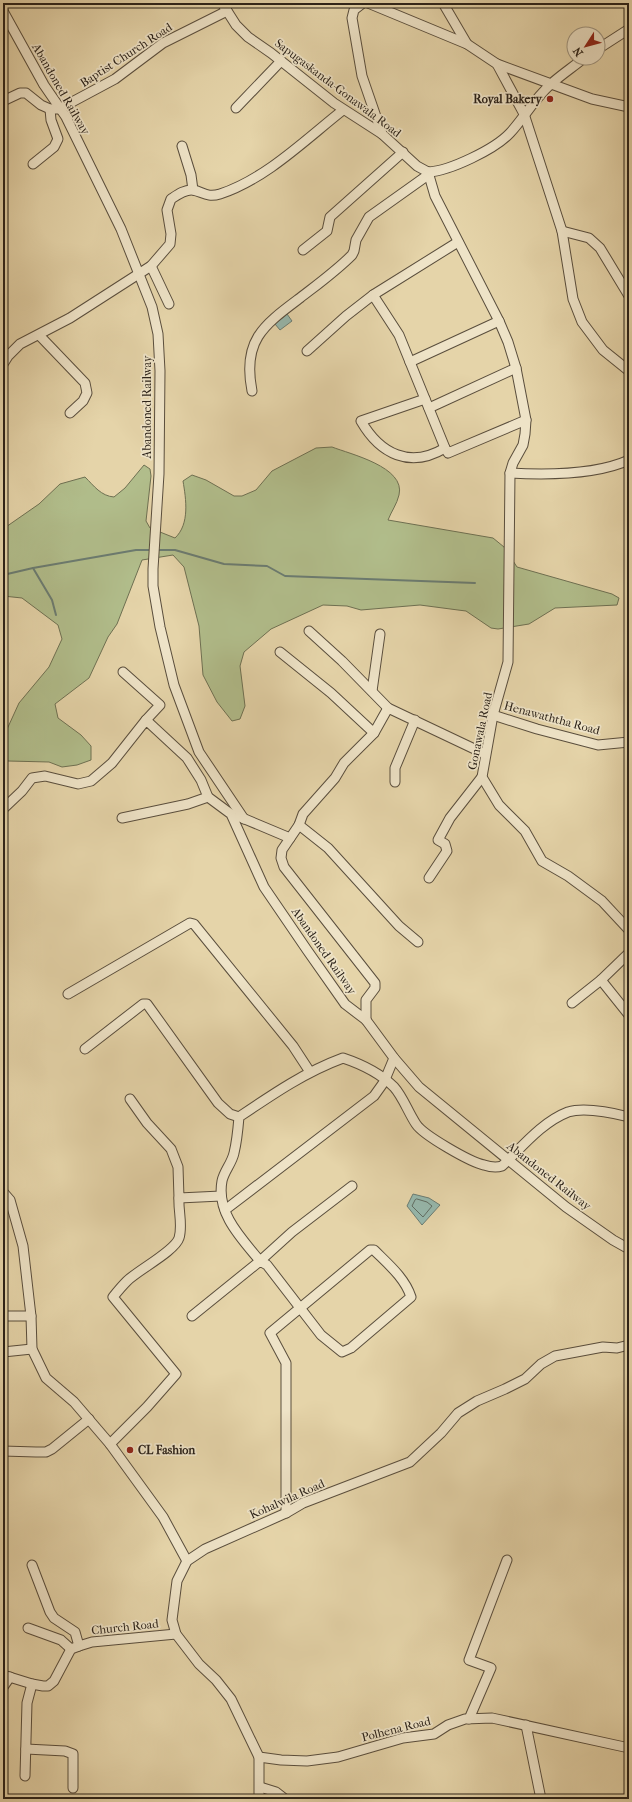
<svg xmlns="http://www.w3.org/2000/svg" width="632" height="1802" font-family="'IM FELL French Canon',serif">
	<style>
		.green { fill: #b1bd8b; stroke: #6e7052 }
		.water { fill: #96b8ad; stroke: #6b7c72 }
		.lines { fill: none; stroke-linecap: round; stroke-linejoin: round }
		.shore { stroke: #606d63; stroke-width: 1 }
		.stream { stroke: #6b7c72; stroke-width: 2 }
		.minor-casing { stroke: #5a4e3d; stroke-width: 11 }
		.minor { stroke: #eee3c7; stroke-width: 9 }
		.poi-dot { fill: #8f2418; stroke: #eee3c7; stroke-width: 1.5 }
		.labels { text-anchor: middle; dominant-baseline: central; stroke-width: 3.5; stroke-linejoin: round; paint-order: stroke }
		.street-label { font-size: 12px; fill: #2b2219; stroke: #eee3c7 }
		.poi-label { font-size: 12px; font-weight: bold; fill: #2b2219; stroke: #eee3c7; text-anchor: end }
	</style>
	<rect width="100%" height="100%" fill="#e5d4a9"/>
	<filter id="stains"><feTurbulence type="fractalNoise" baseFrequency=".005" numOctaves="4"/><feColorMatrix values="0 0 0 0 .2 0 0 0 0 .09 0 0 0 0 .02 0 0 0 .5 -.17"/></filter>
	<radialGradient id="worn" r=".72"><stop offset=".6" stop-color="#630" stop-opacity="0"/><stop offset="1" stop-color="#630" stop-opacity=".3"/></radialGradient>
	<path class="green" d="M332 447C350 454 406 467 399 495 397 504 391 512 388 520L493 538 504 547 517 567 612 594 619 598 617 605 555 608 529 624 498 629 491 628 466 611 458 610 420 605 361 610 347 606 323 605 271 629 244 652 240 666 245 706 240 719 232 721 217 702 203 675 199 626 184 567 173 555 142 560 117 624 108 637 89 678 55 704 58 718 81 735 91 746V760L77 765 62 767 49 762 8 761 3 755V738L19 703 49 667 62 639 58 625 22 598 3 596V529L39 504 60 484 85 477C94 486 101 496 114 497L125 488 144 465 150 469 151 476 146 521 150 528 175 538C190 524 186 499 183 481L192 475 206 480 234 496H242L256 490 272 471 316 448Z"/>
	<g class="water">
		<polygon points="287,314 292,321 280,330 275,324"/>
		<polygon points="413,1194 429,1198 440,1205 422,1225 407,1206"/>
	</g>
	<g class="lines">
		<polygon class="shore" points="417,1199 427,1202 432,1206 423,1217 412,1206 415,1200"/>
		<g class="stream">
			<polyline points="157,550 175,550 224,564 267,566 285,576 475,583"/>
			<polyline points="33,568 52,600 56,615"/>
			<polyline points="3,575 33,568 136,550 151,550"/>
		</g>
		<g class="minor-casing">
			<g id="minor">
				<polyline points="222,3 236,25 248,37 271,53 334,103 382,134 417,166 428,172"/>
				<polyline points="363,3 354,10 352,18 362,76 382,134"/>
				<polyline points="368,3 467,44 497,64 524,114 562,231 573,299 582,322 603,350 629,371"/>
				<polyline points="443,3 467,44"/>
				<polyline points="3,11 44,85 66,117 121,229 152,307 158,334 160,371 159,474 153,569 153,586 160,627 174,685 199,752 244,819"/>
				<polyline points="598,49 629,29"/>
				<polyline points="497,64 592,99 629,107"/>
				<polyline points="3,101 20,93 26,93 41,105 50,109 59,109 115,79 163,43 227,11"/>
				<polyline points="236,108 281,61"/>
				<polyline points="182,146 191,175 193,190"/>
				<polyline points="33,164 54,147 58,139 51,120 50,109"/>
				<polyline points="428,172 435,196 499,321 508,342 516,368 526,420 525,434 523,445 513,463 510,473 508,662 493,715 482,777 499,805 525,831 542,861 568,876 602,901 629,930"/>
				<path d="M428 172C450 171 495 149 510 133 524 118 534 99 551 84 561 75 573 67 584 58"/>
				<polyline points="562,231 589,238 600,248 629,296"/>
				<polyline points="303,250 327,231 330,217 403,152"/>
				<polyline points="151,266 169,304"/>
				<polyline points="373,295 399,335 410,362"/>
				<polyline points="499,321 410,362 445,448 448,453 526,420"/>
				<polyline points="39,335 85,383 87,393 83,401 70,413"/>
				<polyline points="307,351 346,316 373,295 458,242"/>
				<path d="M3 364 8 356 20 344 70 318 151 266 170 244 171 234 167 210 171 199C177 195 185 189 193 190 203 192 207 198 220 194 266 179 306 139 343 110"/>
				<path d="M252 391C242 340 264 325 300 298 318 284 336 271 352 255L354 251 356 240 369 217 428 175"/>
				<path d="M425 399 361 421C380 454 410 469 445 448"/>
				<polyline points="429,408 516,368"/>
				<path d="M510 473C546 475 596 475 629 460"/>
				<polyline points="309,631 342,661 388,708"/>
				<polyline points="280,652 331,693 374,733"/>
				<polyline points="123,672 160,705 146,720"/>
				<polyline points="372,691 380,634"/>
				<polyline points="493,715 537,729 598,745 629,742"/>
				<polyline points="395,782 395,768 415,720"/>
				<polyline points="3,809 22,791 32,778 45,776 78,784 91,781 112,763 146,720 187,758 201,780 208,797 231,814 264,887 307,950 345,1004 366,1020 394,1058 419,1087 566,1207 613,1240 629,1249"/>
				<polyline points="240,817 290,838"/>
				<polyline points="122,818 188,804 208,797"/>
				<polyline points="299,825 328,848 399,926 418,942"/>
				<polyline points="429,878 447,851 445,844 438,840 450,818 482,777"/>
				<polyline points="629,953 601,980 629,1015"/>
				<polyline points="68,994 190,923 194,924 293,1046 310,1072"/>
				<polyline points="572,1003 601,980"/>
				<polyline points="366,1020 366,1000 375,988 375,983 284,867 281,858 282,850 299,825 303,814 335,778 344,763 374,733 388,708 485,754"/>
				<polyline points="85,1049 143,1004 147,1004 218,1103 230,1114 239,1117"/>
				<polyline points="130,1099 147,1123 171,1149 178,1167 179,1198 221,1196"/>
				<path d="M352 1186 292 1232 260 1261C241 1238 216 1213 222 1181 224 1171 232 1163 234 1153 237 1141 238 1129 239 1117 273 1094 305 1072 343 1058 361 1064 380 1073 394 1087 403 1097 408 1112 416 1124 423 1135 470 1162 484 1165 490 1167 496 1168 502 1166 522 1147 542 1122 568 1112 585 1107 613 1113 629 1117"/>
				<polyline points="3,1192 10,1200 23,1246 31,1316 32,1349 46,1378 74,1402 110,1444 163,1517 187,1561"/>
				<polyline points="225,1210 374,1096 384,1082 394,1058"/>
				<polyline points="3,1316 31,1316"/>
				<path d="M192 1316 260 1261 267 1265 321 1335 342 1352 351 1348 411 1297C405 1278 388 1264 374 1250H370L270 1333 286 1363V1513"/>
				<polyline points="3,1352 32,1349"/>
				<path d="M110 1444 147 1407 176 1374 113 1297C117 1292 122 1286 127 1281 138 1270 175 1251 179 1238 183 1225 178 1210 179 1198"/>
				<polyline points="3,1451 36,1452 46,1452 52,1449 89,1419"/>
				<polyline points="32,1565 50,1612 54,1618 75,1632 79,1646"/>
				<polyline points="28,1628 61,1640 71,1649"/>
				<polyline points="3,1675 32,1684 43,1686 48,1686 54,1681 71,1649 79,1646 92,1642 176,1634"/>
				<polyline points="3,1687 10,1677"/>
				<polyline points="469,1719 491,1668 469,1660 507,1560"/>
				<polyline points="526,1725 541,1799"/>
				<polyline points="26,1749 65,1751 73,1754 73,1788"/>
				<polyline points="259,1757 281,1760 307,1761 338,1757 403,1738 434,1734 448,1725 465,1719 492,1718 629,1748"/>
				<polyline points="25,1776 27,1703 32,1684"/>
				<polyline points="260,1787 276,1792 285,1799"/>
				<polyline points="259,1799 259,1757 231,1699 216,1680 199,1664 176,1634 172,1620 177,1581 187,1561 205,1549 286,1513 303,1503 410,1462 441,1433 458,1413 477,1401 505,1389 525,1379 541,1364 555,1356 603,1347 617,1348 629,1345"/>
			</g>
		</g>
		<use href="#minor" class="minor"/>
	</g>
	<g class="poi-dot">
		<circle cx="550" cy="99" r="4"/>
		<circle cx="130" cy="1450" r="4"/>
	</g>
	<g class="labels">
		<g class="street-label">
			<text transform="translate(126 55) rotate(-33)">Baptist Church Road</text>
			<text transform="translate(338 88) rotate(37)">Sapugaskanda-Gonawala Road</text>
			<text transform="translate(61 89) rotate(60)">Abandoned Railway</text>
			<text transform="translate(147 407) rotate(-90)">Abandoned Railway</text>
			<text transform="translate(552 718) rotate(15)">Henawaththa Road</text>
			<text transform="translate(480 731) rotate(-78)">Gonawala Road</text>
			<text transform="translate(324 951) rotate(55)">Abandoned Railway</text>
			<text transform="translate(549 1176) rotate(38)">Abandoned Railway</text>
			<text transform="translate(287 1499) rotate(-24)">Kohalwila Road</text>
			<text transform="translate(125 1627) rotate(-6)">Church Road</text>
			<text transform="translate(396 1729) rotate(-14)">Polhena Road</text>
		</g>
		<g class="poi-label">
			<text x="542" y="99">Royal Bakery</text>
			<text x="138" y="1450" text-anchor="start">CL Fashion</text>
		</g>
	</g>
	<rect width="632" height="1802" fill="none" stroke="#e5d4a9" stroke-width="16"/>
	<rect x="4" y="4" width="624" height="1794" fill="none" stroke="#2b2219" stroke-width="2"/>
	<rect x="8" y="8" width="616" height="1786" fill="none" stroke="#2b2219"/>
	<g transform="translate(586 46) rotate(234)"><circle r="19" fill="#eee3c7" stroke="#a09681"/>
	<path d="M0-3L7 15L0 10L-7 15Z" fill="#8f2418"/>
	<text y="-6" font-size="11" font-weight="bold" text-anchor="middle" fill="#2b2219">N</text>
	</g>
	<rect width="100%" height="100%" filter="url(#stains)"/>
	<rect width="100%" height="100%" fill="url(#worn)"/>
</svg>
